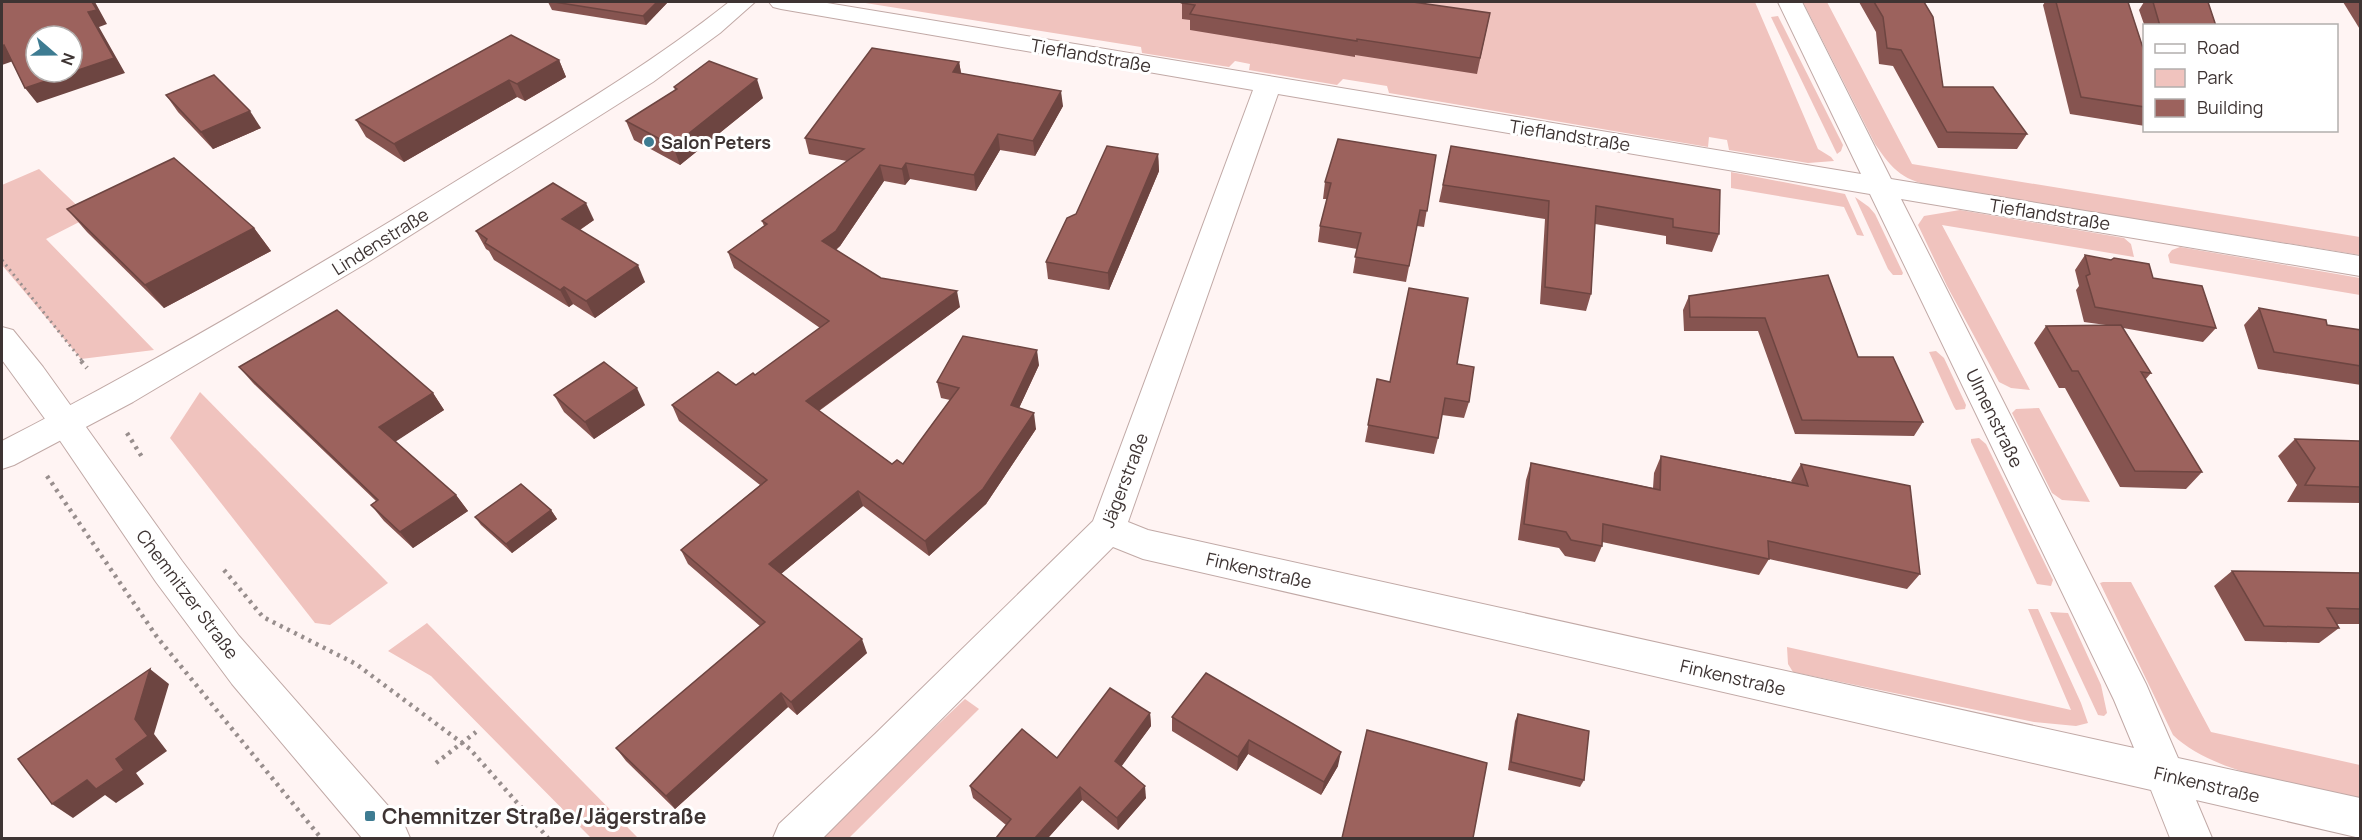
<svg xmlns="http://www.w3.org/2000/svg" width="2362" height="840" font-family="Manrope,sans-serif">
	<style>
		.green { fill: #f0c3be }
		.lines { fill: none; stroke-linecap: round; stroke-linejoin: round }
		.minor-casing { stroke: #c1a9a6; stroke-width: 2 }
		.major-casing { stroke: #c1a9a6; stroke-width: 2 }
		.path-far1 { stroke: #988e8d; stroke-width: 3; stroke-dasharray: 2 4; stroke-linecap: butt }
		.path { stroke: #988e8d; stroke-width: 4.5; stroke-dasharray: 3 5; stroke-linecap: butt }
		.minor { fill: #fff; fill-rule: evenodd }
		.major { fill: #fff; fill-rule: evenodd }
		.wall { fill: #865450 }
		.shaded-wall { fill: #6d4541 }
		.building { fill: #9c625d; stroke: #6d4541; stroke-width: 1.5; fill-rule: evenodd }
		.poi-dot { fill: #3e7c92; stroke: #fff; stroke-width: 2 }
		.labels { text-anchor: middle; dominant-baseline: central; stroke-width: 6; stroke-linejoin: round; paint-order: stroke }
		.street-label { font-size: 18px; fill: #3e3433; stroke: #fff }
		.poi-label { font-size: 18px; font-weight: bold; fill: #3e3433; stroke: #fff; text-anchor: start }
		.near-poi-label { font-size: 21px; font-weight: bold; fill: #3e3433; stroke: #fff; text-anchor: start }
	</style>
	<rect width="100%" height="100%" fill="#fff4f3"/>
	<g class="green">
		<polygon points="859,2 1755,2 1818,149 1831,157 1834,161 1808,163 1729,150 1727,140 1709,137 1708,147 1389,93 1387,86 1343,79 1337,85 1249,70 1250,64 1235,61 1229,67 1142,53 1141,47"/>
		<path d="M1803 2H1827L1912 164 2360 237V255L1937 187C1904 181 1893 171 1875 144Z"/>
		<polygon points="1778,16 1843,145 1841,151 1837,154 1771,17"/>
		<polygon points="39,169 89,217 46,239 154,350 81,359 2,265 2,185"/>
		<polygon points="1731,172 1845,194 1864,236 1857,235 1844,207 1731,188"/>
		<polygon points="1855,197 1869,207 1875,214 1903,273 1902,275 1893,275 1888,269"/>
		<polygon points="1960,210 2124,238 2131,244 2134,257 1942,225 2030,390 2011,388 1999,382 1947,286 1918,225 1924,216"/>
		<polygon points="2180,247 2360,278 2360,295 2170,263 2168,255 2172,250"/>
		<polygon points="1936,351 1944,358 1966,405 1965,409 1956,410 1954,407 1929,352"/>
		<polygon points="200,392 388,583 330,625 315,623 170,438"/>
		<polygon points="2039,408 2090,502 2062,500 2052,493 2012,413 2016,409"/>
		<polygon points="1979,438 1986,444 2053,580 2051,586 2037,584 1971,442 1971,439"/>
		<path d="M2103 582H2131L2211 732 2360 765V799C2304 786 2215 775 2173 735L2100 583Z"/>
		<polygon points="2028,609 2038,609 2081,703 2088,723 2076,726 2034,722 1793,672 1788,664 1787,647 2071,710"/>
		<polygon points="2050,612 2068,613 2101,685 2107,713 2104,716 2098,715"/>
		<polygon points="427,623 638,838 591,838 431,676 388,651"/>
		<polygon points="965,699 979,709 849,838 818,838"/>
	</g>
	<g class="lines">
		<g class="minor-casing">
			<g id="minor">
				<path d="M729 2H755L720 33 653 82 365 264 133 402 14 465 2 469V441C156 362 305 274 453 183 547 125 642 71 729 2Z"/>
				<path d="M769 2H821L1861 174 1778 2H1802L1891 179 2360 256V276L1901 199 2146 684 2178 758 2360 798V838L2196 800 2212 838H2170L2151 790 1143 559 1113 547 823 838H773L779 824 875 734 1093 521 1253 90 781 9 773 7ZM1278 94 1870 194 2114 700 2134 748 1148 530 1128 522Z"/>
			</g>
		</g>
		<g class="major-casing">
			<polygon id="major" points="2,327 13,330 43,367 182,561 239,636 404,824 410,838 362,838 232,684 156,582 48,423 2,360"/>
		</g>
		<polyline class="path-far1" points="2,260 83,362"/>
		<g class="path">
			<polyline points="81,361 87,368"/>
			<polyline points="127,433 142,457"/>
			<polyline points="47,476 157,637 321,838"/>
			<polyline points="224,570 263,617 356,664 470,749 548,838"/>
			<polyline points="436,763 476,732"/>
		</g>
		<use href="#minor" class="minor"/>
		<use href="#major" class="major"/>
	</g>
	<g class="wall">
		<polygon points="548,2 668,2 646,25 552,10"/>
		<polygon points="1859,2 1924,2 1943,87 2027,134 2017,149 1938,148 1893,66 1879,64 1876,32"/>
		<polygon points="2045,2 2128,2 2145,54 2145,126 2070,114 2043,5"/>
		<polygon points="2144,2 2208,2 2216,26 2145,26 2145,27 2139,10"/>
		<polygon points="2343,2 2361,2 2361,31"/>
		<polygon points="1182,3 1490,13 1477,74 1355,55 1355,57 1190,30 1190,20 1182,19"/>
		<polygon points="559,60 566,77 525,101 517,97 404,162 366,137 356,120"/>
		<polygon points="959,62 961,73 1063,106 1035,156 1000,150 976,191 910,179 905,185 884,181 840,246 836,250 881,278 960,307 819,411 892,464 903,464 950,400 941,398 937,382 1039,365 1019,408 1036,429 986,504 929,556 863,506 781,574 867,653 797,715 788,707 675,809 626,761 616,748 760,626 688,564 681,550 760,485 679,421 672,405 736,385 755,375 820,328 734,268 728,252 764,226 762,221 847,161 809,154 805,138"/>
		<polygon points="674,87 763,98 680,165 634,140 626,121 675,90"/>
		<polygon points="166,95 261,128 213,149 178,112"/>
		<polygon points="1451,146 1720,190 1719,234 1712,252 1666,244 1666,236 1595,224 1591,294 1586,311 1540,304 1545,219 1439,202"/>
		<polygon points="1158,154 1159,171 1109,290 1048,279 1046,262 1076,214"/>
		<polygon points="1436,155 1424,227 1417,226 1406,282 1353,273 1357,249 1318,242 1320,226 1327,199 1323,199 1325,182"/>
		<polygon points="67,209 254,228 271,251 164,308 87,232"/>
		<polygon points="594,220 580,230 645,282 595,318 573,304 569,307 494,260 489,251 486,249 476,231"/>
		<polygon points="2085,255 2153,278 2216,328 2203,342 2123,328 2151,373 2145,380 2202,472 2186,489 2120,487 2065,388 2059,388 2034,343 2046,326 2106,325 2084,322 2076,290 2079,286 2075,270"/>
		<polygon points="1828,275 1858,357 1923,422 1914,436 1795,434 1758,331 1684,331 1683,310 1689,296"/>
		<polygon points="2259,308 2327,325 2361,330 2361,385 2258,369 2244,325"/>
		<polygon points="1457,364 1469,402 1464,418 1442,415 1438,438 1434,454 1365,442 1377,379 1390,382"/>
		<polygon points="239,367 433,393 444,410 395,441 456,495 468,511 413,548 384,521 371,505 376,501 253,383"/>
		<polygon points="554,395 645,405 594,439 564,412"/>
		<polygon points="2295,439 2361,443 2361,503 2287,502 2297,485 2278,456"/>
		<polygon points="1661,456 1792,482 1791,481 1801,464 1920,574 1907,589 1769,559 1759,575 1602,542 1602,546 1595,562 1565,556 1559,548 1518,540 1526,480 1531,463 1653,488 1654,473"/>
		<polygon points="551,510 557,519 512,553 481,525 475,517"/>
		<polygon points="2232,571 2361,573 2361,624 2337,624 2339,628 2319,643 2245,641 2214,586"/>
		<polygon points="1150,713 1151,726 1121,766 1146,798 1118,830 1082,800 1048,838 996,838 1006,825 973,798 970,786 1057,758"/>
		<polygon points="1518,714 1584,780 1580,787 1508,770 1515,721"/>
		<polygon points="1172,717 1338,766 1321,795 1248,754 1237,771 1172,731"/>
	</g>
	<g class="shaded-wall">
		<polygon points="92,2 95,2 107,24 99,27 125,73 37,103 25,88"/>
		<polygon points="657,2 668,2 646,25 643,16"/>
		<polygon points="4,45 16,60 2,65 2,46"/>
		<polygon points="559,60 566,77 525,101 517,84"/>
		<polygon points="959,62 962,78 953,72"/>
		<polygon points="757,79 763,98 680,165 673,146"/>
		<polygon points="509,80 517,97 404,162 394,144"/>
		<polygon points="1061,91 1063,106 1035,156 1033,141"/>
		<polygon points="250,111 261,128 213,149 201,132"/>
		<polygon points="998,134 1000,150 976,191 974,175"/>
		<polygon points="1158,154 1159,171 1109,290 1108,273"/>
		<polygon points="906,163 910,179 905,185 902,169"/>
		<polygon points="880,165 884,181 840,246 826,257 822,241"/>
		<polygon points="586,203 594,220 570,236 562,219"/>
		<polygon points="254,228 271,251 164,308 145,285"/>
		<polygon points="638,265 645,282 595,318 586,301"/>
		<polygon points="564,287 573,304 569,307 560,290"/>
		<polygon points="957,291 960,307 811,416 806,401"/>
		<polygon points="1037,350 1039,365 1013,421 1011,405"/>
		<polygon points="637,388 645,405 594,439 585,422"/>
		<polygon points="433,393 444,410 392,444 379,427"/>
		<polygon points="1034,413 1036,429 986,504 929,556 925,541"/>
		<polygon points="858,491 863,506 776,578 769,564"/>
		<polygon points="456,495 468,511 413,548 400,532"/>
		<polygon points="551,510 557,519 512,553 506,544"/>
		<polygon points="862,639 867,653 797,715 791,702"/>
		<polygon points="150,669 169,684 154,734 167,751 136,773 144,784 116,803 105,795 73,818 52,804 116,759 135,719"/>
		<polygon points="781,693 788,707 675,809 666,796"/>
		<polygon points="1150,713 1151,726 1116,774 1115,761"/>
		<polygon points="1249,740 1248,754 1237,771 1238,757"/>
		<polygon points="1341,752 1338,766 1321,795 1324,782"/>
		<polygon points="1145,786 1146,798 1118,830 1117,818"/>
		<polygon points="1080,787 1082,800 1048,838 1035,838"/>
	</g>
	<g class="building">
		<path d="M2 2H92L97 10 88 12 114 58 25 88 4 45 2 46ZM36 36H72V72H36Z"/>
		<polygon points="554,2 657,2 643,16"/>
		<polygon points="1183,2 1413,2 1490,13 1480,58 1357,39 1357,41 1190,14 1195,5 1182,3"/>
		<polygon points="1874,2 1924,2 1933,17 1943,87 1993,87 2027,134 1947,132 1901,50 1887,48 1883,17"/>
		<polygon points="2056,2 2128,2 2145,54 2145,107 2081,97"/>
		<polygon points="2153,2 2208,2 2216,26 2160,26"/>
		<polygon points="511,35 559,60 517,84 509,80 394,144 356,120"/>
		<polygon points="872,48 959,62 953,72 1061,91 1033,141 998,134 974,175 906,163 902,169 880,165 836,231 822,241 881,278 957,291 806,401 892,464 897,460 903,464 959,388 937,382 963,336 1037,350 1011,405 1034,413 983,489 925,541 858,491 769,564 862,639 791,702 781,693 666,796 616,748 765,622 681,550 767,480 672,405 718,372 736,385 753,373 755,375 829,321 728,252 767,224 762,221 864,149 805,138"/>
		<polygon points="709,61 757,79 673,146 626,121 677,89 674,87"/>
		<polygon points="214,75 250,111 201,132 166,95"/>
		<polygon points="1338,139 1436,155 1427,211 1420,210 1409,266 1355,257 1361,233 1320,226 1331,183 1325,182"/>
		<polygon points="1107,146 1158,154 1108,273 1046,262 1067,218 1076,214"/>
		<polygon points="1451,146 1720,190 1719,234 1673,227 1673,219 1596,206 1591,294 1545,287 1549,201 1443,185"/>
		<polygon points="174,158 254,228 145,285 67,209"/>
		<polygon points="553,183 586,203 562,219 638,265 586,301 564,287 560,290 485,243 487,239 476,231"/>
		<polygon points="2085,255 2111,260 2114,258 2149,264 2153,278 2202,286 2216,328 2095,307 2086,276 2090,274"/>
		<polygon points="1828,275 1858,357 1893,357 1923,422 1802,420 1765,318 1690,317 1689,296"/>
		<polygon points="1409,288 1468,298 1457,364 1474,367 1469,402 1445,398 1438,438 1368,425 1377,379 1390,382"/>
		<polygon points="2259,308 2326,320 2327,325 2361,330 2361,366 2274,352"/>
		<polygon points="337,310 433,393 379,427 456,495 400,532 371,505 378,500 239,367"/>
		<polygon points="2121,325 2151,373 2141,372 2202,472 2135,471 2078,371 2072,371 2046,326"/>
		<polygon points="604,362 637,388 585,422 554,395"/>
		<polygon points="2295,439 2359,441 2361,443 2361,487 2305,485 2315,468"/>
		<polygon points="1661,456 1808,486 1801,464 1910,486 1920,574 1768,541 1769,559 1603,524 1602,546 1571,540 1566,532 1524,524 1531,463 1660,490"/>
		<polygon points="521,484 551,510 506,544 475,517"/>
		<polygon points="2232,571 2361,573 2361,609 2327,608 2339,628 2264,626"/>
		<polygon points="150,669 135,719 148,736 116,759 124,770 96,789 87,780 52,804 18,759"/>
		<polygon points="1206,673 1341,752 1324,782 1249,740 1238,757 1172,717"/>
		<polygon points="1110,688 1150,713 1115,761 1145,786 1117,818 1080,787 1035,838 996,838 1011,819 970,786 1022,729 1057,758"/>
		<polygon points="1518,714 1589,731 1584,780 1511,762"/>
		<polygon points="1367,730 1487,763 1473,838 1342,838"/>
	</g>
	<g class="poi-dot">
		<circle cx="649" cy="142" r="6"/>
		<rect x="364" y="810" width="12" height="12" rx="3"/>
	</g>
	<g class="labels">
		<g class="street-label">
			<text transform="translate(1091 55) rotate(10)">Tieflandstraße</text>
			<text transform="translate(1570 135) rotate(9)">Tieflandstraße</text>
			<text transform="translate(2050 214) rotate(9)">Tieflandstraße</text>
			<text transform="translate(380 241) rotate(-32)">Lindenstraße</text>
			<text transform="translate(1995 418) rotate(64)">Ulmenstraße</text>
			<text transform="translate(1124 480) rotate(-69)">Jägerstraße</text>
			<text transform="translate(1259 570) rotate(13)">Finkenstraße</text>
			<text transform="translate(188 594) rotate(53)">Chemnitzer Straße</text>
			<text transform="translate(1733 677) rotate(13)">Finkenstraße</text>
			<text transform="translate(2207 784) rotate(13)">Finkenstraße</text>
		</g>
		<g class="poi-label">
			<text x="661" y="142">Salon Peters</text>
		</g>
		<g class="near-poi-label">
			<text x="382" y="816">Chemnitzer Straße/Jägerstraße</text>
		</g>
	</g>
	<rect width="2362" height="840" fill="none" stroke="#3e3433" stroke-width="6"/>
	<rect x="2143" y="24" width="195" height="108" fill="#ffffff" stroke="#b2aead" stroke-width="1.5"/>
	<rect x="2155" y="44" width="30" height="9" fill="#ffffff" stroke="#b2aead" stroke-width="1.5"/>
	<text x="2197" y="54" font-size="18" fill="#3e3433">Road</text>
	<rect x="2155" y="69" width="30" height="18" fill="#f0c3be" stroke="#b2aead" stroke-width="1.5"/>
	<text x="2197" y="84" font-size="18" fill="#3e3433">Park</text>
	<rect x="2155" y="99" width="30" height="18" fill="#9c625d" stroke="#b2aead" stroke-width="1.5"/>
	<text x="2197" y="114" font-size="18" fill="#3e3433">Building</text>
	<g transform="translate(54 54) rotate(110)"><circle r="28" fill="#ffffff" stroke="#b2aead" stroke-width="1.5"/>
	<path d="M0-4.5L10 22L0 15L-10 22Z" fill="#3e7c92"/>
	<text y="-9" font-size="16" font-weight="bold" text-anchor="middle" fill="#3e3433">N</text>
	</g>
</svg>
